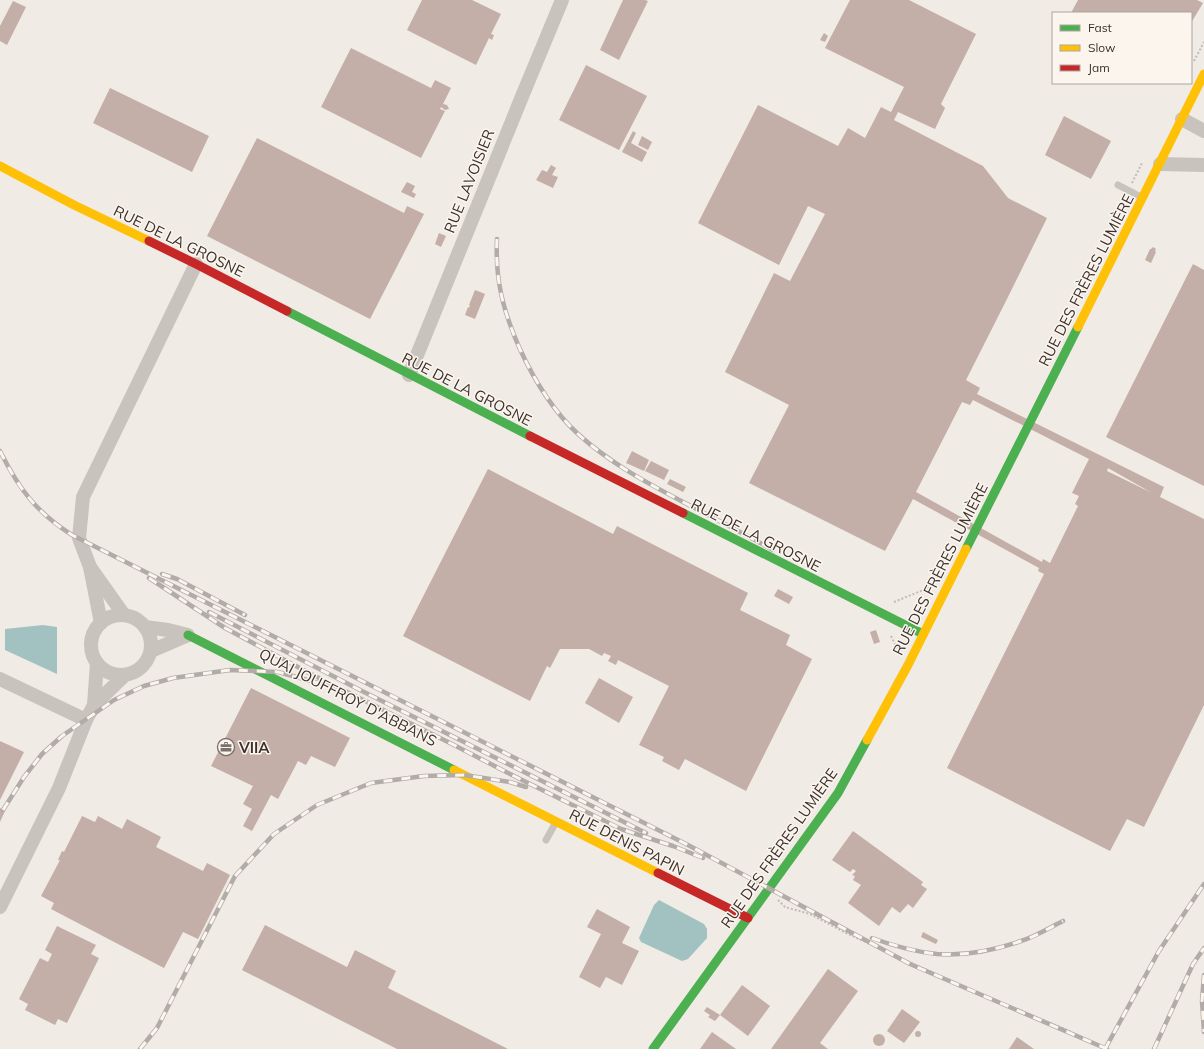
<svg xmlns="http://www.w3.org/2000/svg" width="1204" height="1049" font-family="Mulish,sans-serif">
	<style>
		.water { fill: #a1c2c1 }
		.building { fill: #c3afa7; fill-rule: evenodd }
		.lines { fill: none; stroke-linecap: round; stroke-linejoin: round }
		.path { stroke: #c2bbb6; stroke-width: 2; stroke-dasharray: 2 2; stroke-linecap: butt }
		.lane { stroke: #c9c3be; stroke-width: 7 }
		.street { stroke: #c9c3be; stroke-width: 14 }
		.fast { stroke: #4caf50; stroke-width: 9 }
		.slow { stroke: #ffc107; stroke-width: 9 }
		.jam { stroke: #c62828; stroke-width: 9 }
		.rail-casing { stroke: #b1aca8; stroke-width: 4.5 }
		.rail { stroke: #fbf5ee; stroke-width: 3; stroke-dasharray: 9; stroke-linecap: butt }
		.labels { text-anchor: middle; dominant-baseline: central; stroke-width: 3; stroke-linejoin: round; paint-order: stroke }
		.street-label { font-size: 15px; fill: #3b302b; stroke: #fbf5ee }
		.poi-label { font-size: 15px; font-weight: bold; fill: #3b302b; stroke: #fbf5ee; text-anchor: start }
	</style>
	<rect width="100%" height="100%" fill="#f0ebe5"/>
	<g class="water">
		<polygon points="43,625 57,627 57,674 5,650 5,629"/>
		<polygon points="659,900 704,924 707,929 707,938 688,959 682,961 641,942 639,938 654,905"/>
	</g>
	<g class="building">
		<polygon points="422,0 472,0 501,14 491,34 494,35 492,40 489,38 476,65 407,30"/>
		<polygon points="623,0 645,0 648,1 619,60 600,50"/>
		<path d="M850 0H909L976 34 941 104 945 108 935 129 898 112 894 120 983 166 1008 198 1047 218 1007 299 966 380 980 388 977 394 1164 487 1160 497 1204 519V705L1144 827 1127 819 1110 851 947 768 1044 574 1038 571 1039 568 913 499 885 551 749 483 789 405 725 372 774 273 790 281 825 214 808 206 779 265 698 223 758 105 838 146 848 128 865 138 881 107 891 112 904 87 825 48ZM973 400 1089 459 1072 493 1079 496 1075 504 1078 506 1050 563 1043 559 1042 562 916 492 962 402 970 405ZM1108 468 1152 493 1107 471Z"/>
		<polygon points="1078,0 1197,0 1203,3 1191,23 1191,13 1071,13"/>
		<polygon points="13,1 26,7 7,45 0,41 0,26"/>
		<polygon points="824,33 828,36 825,42 820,40"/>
		<polygon points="351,48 431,88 435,80 451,88 443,104 447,105 449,109 445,110 441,107 440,109 445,111 421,158 321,107"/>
		<polygon points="586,65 647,96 619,150 559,120"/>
		<polygon points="110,88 209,136 192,172 93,123"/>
		<polygon points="1064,116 1111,141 1091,179 1045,155"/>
		<polygon points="633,131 636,133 631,143 647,152 642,162 622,152"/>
		<polygon points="642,136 652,142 648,150 638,145"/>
		<polygon points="257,138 404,213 407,206 424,214 370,319 207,236"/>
		<polygon points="551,165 556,168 552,175 558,177 553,188 536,180 542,170 547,172"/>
		<polygon points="407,182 415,186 412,192 416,194 414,198 401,192"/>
		<polygon points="439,233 446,236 441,247 435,244"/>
		<polygon points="1153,247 1156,249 1155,251 1156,252 1151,263 1145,260 1150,249 1151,249"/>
		<polygon points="1193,264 1204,270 1204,486 1106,437"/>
		<polygon points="475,290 485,294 475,319 465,315 468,307 469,308 470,305 469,305"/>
		<polygon points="632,451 649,460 644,471 626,463"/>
		<polygon points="651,461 669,470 664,480 645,471"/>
		<polygon points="488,469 613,534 617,526 748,593 740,610 790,635 786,645 812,659 746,791 685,759 679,770 662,761 664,757 639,745 669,686 618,660 616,665 608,661 611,656 604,653 602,656 589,649 560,649 550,668 547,666 530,701 403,636"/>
		<polygon points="670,479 686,487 683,492 667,484"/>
		<polygon points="778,589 793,597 789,604 774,596"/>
		<polygon points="876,630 880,642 874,644 870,632"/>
		<polygon points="599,678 633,697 619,723 585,703"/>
		<polygon points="251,688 350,738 335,767 311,756 306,765 298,761 278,799 271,795 252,831 243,826 252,809 243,804 253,786 211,766"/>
		<polygon points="0,741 24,752 0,800"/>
		<polygon points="0,808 5,811 0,822"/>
		<polygon points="82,816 95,822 98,816 122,829 127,819 161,837 156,847 203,871 207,863 230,875 198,939 183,932 164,968 51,909 54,903 41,896 60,860 58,860 62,851 64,852"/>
		<polygon points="853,831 923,882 921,885 927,889 913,908 908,904 900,913 892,907 879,926 848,903 861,885 853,880 855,876 852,875 856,871 853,869 850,872 832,860"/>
		<polygon points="597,909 630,927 622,943 639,951 622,985 606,977 600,988 579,977 601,934 587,927"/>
		<polygon points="265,925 347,967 355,950 396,971 388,988 508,1049 397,1049 242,970"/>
		<polygon points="57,926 96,945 91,954 99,958 67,1023 58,1019 55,1025 25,1010 28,1004 19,999 40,958 48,962 52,954 45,950"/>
		<polygon points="923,932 938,940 936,944 921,937"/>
		<polygon points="828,969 858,991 820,1043 828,1049 771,1049"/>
		<polygon points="742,985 770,1006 748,1036 720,1015"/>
		<polygon points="707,1007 720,1015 715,1021 708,1017 710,1015 704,1011"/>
		<polygon points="902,1009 920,1022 904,1043 887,1031"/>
		<circle cx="918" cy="1034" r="3"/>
		<polygon points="712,1032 736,1049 700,1049"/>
		<circle cx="879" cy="1040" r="6"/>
		<polygon points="1017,1037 1034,1049 1009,1049"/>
	</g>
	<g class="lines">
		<g class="path">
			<polyline points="1194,61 1204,42"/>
			<polyline points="1132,183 1142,163"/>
			<polyline points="894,602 928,588 931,583"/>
			<polyline points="891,636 898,650"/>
			<polyline points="778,900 785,907 810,914 846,933 971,990 1065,1029 1105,1049"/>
		</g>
		<g class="lane">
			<polyline points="1118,185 1143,198"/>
			<polyline points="546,840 556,822"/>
		</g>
		<g class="street">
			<polyline points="1182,119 1204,131"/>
			<polyline points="1160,164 1204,165"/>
			<polyline points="409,375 523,94 562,0"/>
			<polyline points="90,567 79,538 83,497 196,264"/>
			<circle cx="121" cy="645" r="30"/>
			<polyline points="101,623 90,567 124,615"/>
			<polyline points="145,627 168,630 188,635 151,651"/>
			<polyline points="97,663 94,705 125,675"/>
			<polyline points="0,679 86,720"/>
			<polyline points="0,907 59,788 86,720 94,705"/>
		</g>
		<g class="fast">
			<polyline points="287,311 530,436"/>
			<polyline points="683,513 923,634"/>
			<polyline points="966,549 1078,327"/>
			<polyline points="188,635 454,770"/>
			<polyline points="653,1049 838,793 867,740"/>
		</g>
		<g class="slow">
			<polyline points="0,166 74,205 149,241"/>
			<polyline points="1078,327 1204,74"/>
			<polyline points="867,740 908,665 966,549"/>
			<polyline points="454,770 658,873"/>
		</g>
		<g class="jam">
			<polyline points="149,241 196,264 287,311"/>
			<polyline points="530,436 683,513"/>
			<polyline points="658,873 748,918"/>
		</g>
		<g class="rail-casing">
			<g id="rail">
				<path d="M497 239C495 280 503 310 519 347 533 378 553 411 578 434 610 463 647 483 685 503 714 518 744 534 773 550"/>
				<path d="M0 451C19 489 36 512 72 535L688 845 910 964 1107 1049"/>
				<polyline points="162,574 177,579 245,615"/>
				<polyline points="149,578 225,628 309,673 450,743 512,775 621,829 673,846 703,858"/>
				<polyline points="209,612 360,690 646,833"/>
				<polyline points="3,810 24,777 42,754 62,736 114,700 144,686 173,678 230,670 278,672 322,684"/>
				<path d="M872 938C891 945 917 952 937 954 965 956 995 950 1021 941 1035 937 1049 928 1063 921"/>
				<polyline points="1204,975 1202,1001 1204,1032"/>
				<polyline points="140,1049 157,1028 235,876 274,834 317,805 371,783 424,776 464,775 510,782 526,787"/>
				<polyline points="1105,1049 1159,951 1204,884"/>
				<polyline points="1154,1049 1193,964 1204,948"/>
			</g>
		</g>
		<use href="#rail" class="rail"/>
	</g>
	<defs>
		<g id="office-ring" transform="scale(0.9)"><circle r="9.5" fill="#fbf5ee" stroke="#7a716c" stroke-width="1.5"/><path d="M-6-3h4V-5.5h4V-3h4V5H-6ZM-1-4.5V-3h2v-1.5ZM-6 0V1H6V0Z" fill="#7a716c"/></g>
	</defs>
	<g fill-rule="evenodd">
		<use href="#office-ring" x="226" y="747"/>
	</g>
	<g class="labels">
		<g class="street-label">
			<text transform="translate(469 181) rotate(-68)">RUE LAVOISIER</text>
			<text transform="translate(179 241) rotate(26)">RUE DE LA GROSNE</text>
			<text transform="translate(1086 280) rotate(-63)">RUE DES FRÈRES LUMIÈRE</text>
			<text transform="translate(467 389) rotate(27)">RUE DE LA GROSNE</text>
			<text transform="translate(756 535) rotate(27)">RUE DE LA GROSNE</text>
			<text transform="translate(940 569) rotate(-63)">RUE DES FRÈRES LUMIÈRE</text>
			<text transform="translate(348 697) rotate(27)">QUAI JOUFFROY D'ABBANS</text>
			<text transform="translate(627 842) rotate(27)">RUE DENIS PAPIN</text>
			<text transform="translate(779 848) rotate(-55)">RUE DES FRÈRES LUMIÈRE</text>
		</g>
		<g class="poi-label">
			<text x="239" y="747">VIIA</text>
		</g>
	</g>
	<rect x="1052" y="12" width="140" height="72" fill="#fbf5ee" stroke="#aea6a0"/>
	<rect x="1060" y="25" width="20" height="6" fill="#4caf50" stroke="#aea6a0"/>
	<text x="1088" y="32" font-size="12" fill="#3b302b">Fast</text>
	<rect x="1060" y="45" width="20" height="6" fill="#ffc107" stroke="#aea6a0"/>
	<text x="1088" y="52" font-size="12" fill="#3b302b">Slow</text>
	<rect x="1060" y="65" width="20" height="6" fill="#c62828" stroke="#aea6a0"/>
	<text x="1088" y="72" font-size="12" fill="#3b302b">Jam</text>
</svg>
